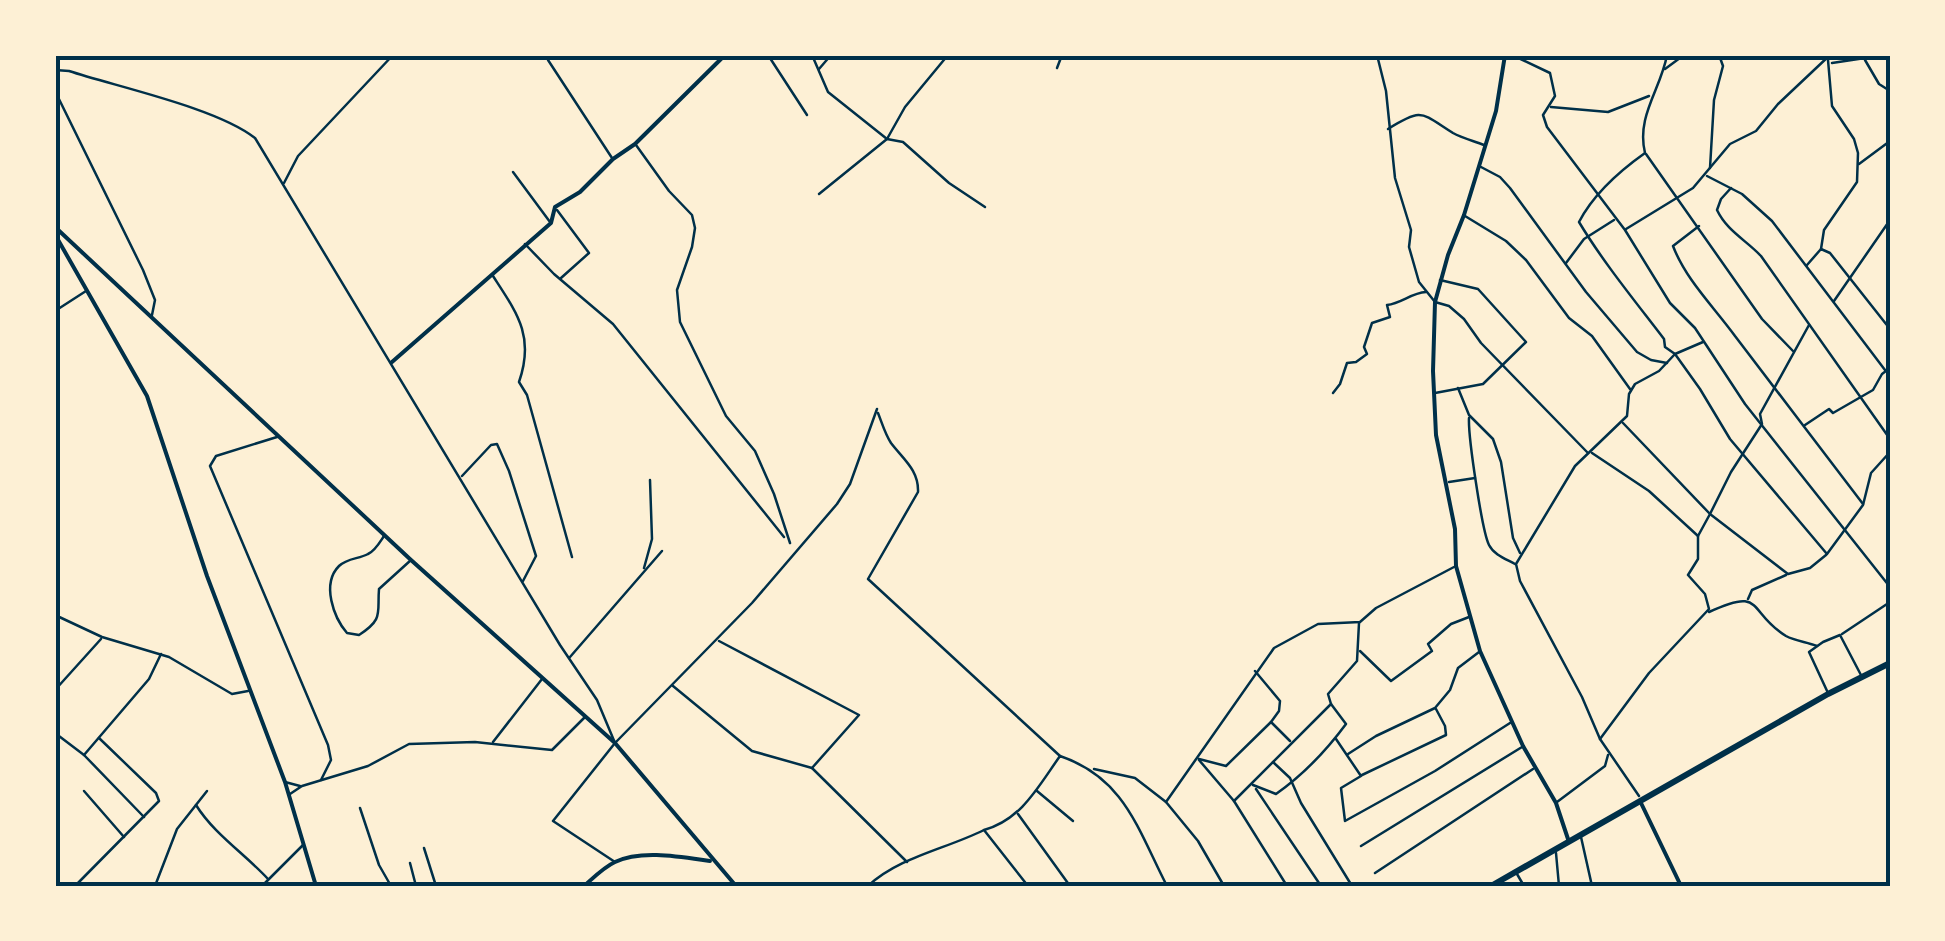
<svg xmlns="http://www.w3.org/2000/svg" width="1945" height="941" font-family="Signika,sans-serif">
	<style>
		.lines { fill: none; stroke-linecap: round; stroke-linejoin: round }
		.minor { stroke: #003049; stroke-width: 2.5 }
		.tertiary { stroke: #003049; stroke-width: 4 }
		.secondary { stroke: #003049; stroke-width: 4 }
		.trunk { stroke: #003049; stroke-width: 6 }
		.neatline { fill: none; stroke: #003049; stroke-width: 4 }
	</style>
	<rect width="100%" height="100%" fill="#fdf0d5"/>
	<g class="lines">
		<g class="minor">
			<polyline points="768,55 807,115"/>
			<polyline points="812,55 828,92 887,139 903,142 949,183 985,207"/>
			<polyline points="1377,55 1386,91 1395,178 1411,230 1409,247 1419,282 1435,302 1449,306 1464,319 1481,343 1587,452"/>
			<polyline points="1512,55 1550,73 1555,96 1543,115 1547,127 1625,230 1670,303 1695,328 1745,404 1890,587"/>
			<path d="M1667 55C1661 89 1636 116 1645 153 1621 170 1593 195 1579 222 1603 262 1635 301 1664 339L1665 347 1675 354 1700 389 1730 439 1827 554 1863 505 1871 473 1890 452"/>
			<polyline points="548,60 612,158"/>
			<polyline points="1865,60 1879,84 1890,91"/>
			<polyline points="1832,63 1885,55"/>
			<polyline points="1057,68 1062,55"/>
			<polyline points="819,69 831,55"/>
			<polyline points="1665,69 1684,55"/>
			<path d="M55 70 69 71C118 87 217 108 255 138L560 645 597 700 615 743"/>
			<polyline points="55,91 143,270 155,300 152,315"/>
			<polyline points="1551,107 1608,112 1649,96"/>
			<path d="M1388 129C1423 107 1421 113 1453 133 1462 138 1474 141 1484 145"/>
			<polyline points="636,145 669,191 692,215 695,228 692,247 677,290 680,322 726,416 755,451 774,494 790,543"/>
			<polyline points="1646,154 1762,319 1793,351"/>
			<polyline points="1859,164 1890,141"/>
			<polyline points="1481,167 1500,177 1510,188 1586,292 1637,352 1651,360 1667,363"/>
			<polyline points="1710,168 1714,100 1723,66 1719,55"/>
			<polyline points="513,172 550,222"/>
			<polyline points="1707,176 1742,194 1772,221 1885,370"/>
			<polyline points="284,183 298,156 393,55"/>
			<path d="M1731 188 1721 199 1717 210C1727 231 1746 240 1761 256L1890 439"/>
			<polyline points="819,194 887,139 905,107 948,55"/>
			<polyline points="557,210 589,253 561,278"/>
			<polyline points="1465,216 1506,241 1526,260 1569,318 1592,336 1630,389"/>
			<path d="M1699 226 1673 246C1686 280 1714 307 1735 336 1778 392 1820 448 1863 504"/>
			<polyline points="1626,229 1693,188 1730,144 1756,131 1778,104 1830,55"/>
			<polyline points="525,244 554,274 613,324 784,537"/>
			<polyline points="1821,249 1824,230 1857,182 1858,153 1854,139 1832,106 1828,60"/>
			<polyline points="1566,263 1584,239 1614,220"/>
			<polyline points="1807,265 1821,249 1830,253 1890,329"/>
			<path d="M493 276C517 313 535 336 519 382L527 395 572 557"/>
			<polyline points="1834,301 1890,220"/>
			<polyline points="55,311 86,291"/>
			<polyline points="1809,325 1760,414 1762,424 1731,472 1710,514 1788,574 1810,568 1826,555"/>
			<polyline points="1458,388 1469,415 1493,439 1501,462 1513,538 1520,553"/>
			<path d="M1333 393 1340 384 1347 363 1356 362 1367 354 1364 347 1372 323 1390 317 1387 305C1402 303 1411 293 1426 292"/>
			<polyline points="1435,393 1483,384 1526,342 1478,289 1440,280"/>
			<path d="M878 413C882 423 885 434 891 443 903 459 919 470 918 492L868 579 1060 756"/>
			<path d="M1469 418C1468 436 1482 531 1489 545 1494 555 1506 559 1515 564"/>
			<polyline points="1805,425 1829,409 1833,413 1873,390 1882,374 1890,368"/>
			<polyline points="277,437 216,456 210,466 328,745 331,760 321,780"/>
			<polyline points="1592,453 1649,491 1698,536"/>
			<polyline points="462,476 491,445 497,444 509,471 536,556 523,581"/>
			<polyline points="1449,482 1475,478"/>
			<path d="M384 536C380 542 375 551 368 554 359 559 347 558 339 566 321 584 334 618 347 633L359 635C384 619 377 613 379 589L411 560"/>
			<polyline points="644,568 652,539 650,480"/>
			<polyline points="1748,599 1752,590 1786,575"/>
			<path d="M1709 612C1765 586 1747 612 1786 636 1795 641 1807 642 1817 646"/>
			<polyline points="55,615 102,637 169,657 232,694 248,691"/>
			<polyline points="1842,634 1890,602"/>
			<polyline points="719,641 859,715 812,768"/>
			<polyline points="1360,651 1391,681 1432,651 1428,644 1451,624 1469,617"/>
			<polyline points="570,657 662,551"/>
			<polyline points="1255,671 1280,701 1279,711 1271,722 1290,741"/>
			<polyline points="673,686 752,751 812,768 907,862"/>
			<polyline points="55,690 101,639"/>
			<polyline points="1828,693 1809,652 1823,642 1840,635 1862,677"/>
			<polyline points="55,733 84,755 144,817"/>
			<polyline points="1336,739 1361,776 1341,788 1345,821 1435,771 1510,723"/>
			<polyline points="1600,739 1649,673 1709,609 1705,594 1688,575 1698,559 1698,536 1710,514 1623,423"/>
			<polyline points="493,742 542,679"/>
			<polyline points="1348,754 1376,736 1435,708 1450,690 1458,668 1479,652"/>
			<polyline points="84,755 149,679 161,654"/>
			<polyline points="1199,759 1226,766 1271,722"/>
			<polyline points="1199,760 1234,801 1287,886"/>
			<polyline points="1273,762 1290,778 1301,803 1352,886"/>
			<polyline points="1094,769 1135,778 1166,802"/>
			<polyline points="1362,775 1446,735 1445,726 1436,709"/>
			<polyline points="285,782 300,786"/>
			<path d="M1253 785 1276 794C1303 775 1326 751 1346 724L1331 704"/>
			<polyline points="1256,789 1321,886"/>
			<polyline points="84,791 124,837"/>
			<polyline points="1037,791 1073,821"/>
			<polyline points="290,794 302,786 368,766 409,744 475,742 552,750 585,717"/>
			<polyline points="1639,796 1600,739 1582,697 1520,581 1516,564 1575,466 1627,416 1629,394 1635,384 1659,371 1675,354 1703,342"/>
			<polyline points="1234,801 1331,704 1328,694 1357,661 1359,623"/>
			<polyline points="1557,802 1605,766 1608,755"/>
			<path d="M196 805C214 834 245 854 268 879"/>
			<polyline points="360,808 379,865 391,886"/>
			<polyline points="1018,814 1070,886"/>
			<path d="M984 830C1021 820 1038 787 1060 756 1125 778 1138 830 1167 886"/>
			<polyline points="1581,837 1592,886"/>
			<polyline points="1361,846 1522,747"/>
			<polyline points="424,848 436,886"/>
			<polyline points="1556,853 1559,886"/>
			<polyline points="615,862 553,821 615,743 752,603 837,504 850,484 877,409"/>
			<polyline points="410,863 416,886"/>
			<polyline points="1375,873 1533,769"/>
			<polyline points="1517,874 1524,886"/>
			<polyline points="75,886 159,801 156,793 99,738"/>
			<polyline points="155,886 177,829 207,791"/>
			<polyline points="262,886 303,845"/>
			<path d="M868 886C899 857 946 849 984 830L1028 886"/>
			<polyline points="1224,886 1198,841 1166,802 1274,648 1318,624 1360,622 1376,608 1454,567"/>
		</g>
		<g class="tertiary">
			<polyline points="55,227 411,560 615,743 736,886"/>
			<polyline points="55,229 57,238 147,396 207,576 285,782 316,886"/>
			<polyline points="392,362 551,223 555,207 580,192 613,159 635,144 725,55"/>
			<polyline points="1641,803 1681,886"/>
			<path d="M584 886C593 878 604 867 615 862 641 849 682 857 710 861"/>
		</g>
		<polyline class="secondary" points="1505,55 1496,111 1464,215 1448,255 1435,302 1433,371 1436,435 1455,529 1456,566 1480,651 1523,746 1556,803 1569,842"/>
		<polyline class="trunk" points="1491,886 1828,694 1890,663"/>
	</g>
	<rect width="1945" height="941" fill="none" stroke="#fdf0d5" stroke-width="115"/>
	<rect x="58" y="58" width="1830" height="826" class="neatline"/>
</svg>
